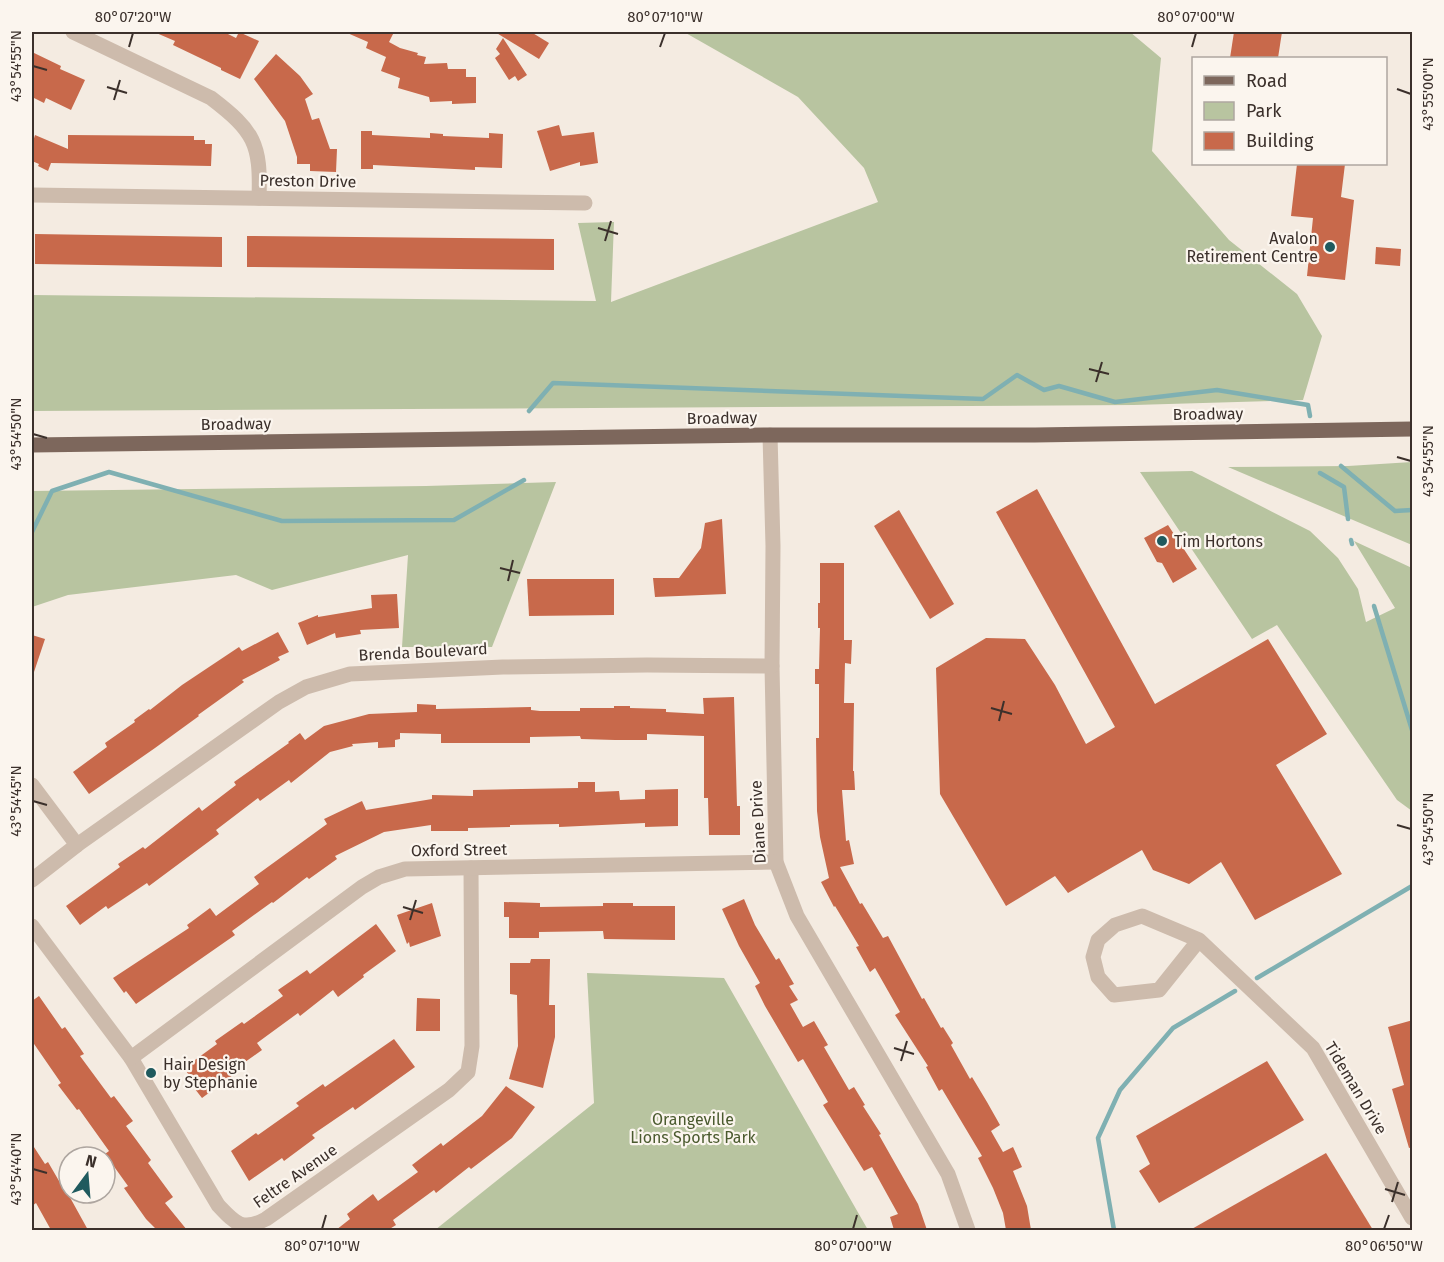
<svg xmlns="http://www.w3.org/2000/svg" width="1444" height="1262" font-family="'Fira Sans',sans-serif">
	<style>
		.green { fill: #b8c4a0 }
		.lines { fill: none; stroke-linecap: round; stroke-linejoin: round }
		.stream { stroke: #7fb0b2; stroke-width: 4.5 }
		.building { fill: #c8694b }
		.minor { stroke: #cdbbac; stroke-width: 15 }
		.major { stroke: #7d675c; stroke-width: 15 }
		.ticks { fill: none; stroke: #3b302b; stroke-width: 2 }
		.poi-dot { fill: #1f5a5e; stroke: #fbf5ee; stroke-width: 2 }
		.labels { text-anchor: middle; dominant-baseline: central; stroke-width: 4.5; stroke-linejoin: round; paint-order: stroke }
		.street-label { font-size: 16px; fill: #3b302b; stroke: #fbf5ee }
		.poi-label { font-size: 16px; fill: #3b302b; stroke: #fbf5ee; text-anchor: start }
		.park-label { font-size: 16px; fill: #4a5a2e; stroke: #fbf5ee }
		.neatline { fill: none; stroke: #3b302b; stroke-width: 2 }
		.ticks-label { font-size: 15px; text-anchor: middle; fill: #3b302b }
	</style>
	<rect width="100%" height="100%" fill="#f4ebe1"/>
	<g class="green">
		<polygon points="684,32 1130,32 1161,58 1152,151 1229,240 1297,294 1322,336 1303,400 1134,405 32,411 32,295 596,301 578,223 614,222 611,302 878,202 864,168 798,97"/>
		<polygon points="1412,462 1412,545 1228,467 1348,466"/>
		<polygon points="1192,471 1310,531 1338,558 1358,589 1366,622 1395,608 1354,541 1412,568 1412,811 1397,800 1277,625 1252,639 1140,472"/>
		<polygon points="556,482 492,647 402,647 408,555 272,590 236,575 68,595 32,607 32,491 426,486"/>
		<polygon points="587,973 724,978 868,1230 435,1230 594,1103"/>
	</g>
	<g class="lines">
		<g class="stream">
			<polyline points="529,411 553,383 983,399 1017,375 1044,390 1059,386 1115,402 1217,390 1308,405 1310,416"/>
			<polyline points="1341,466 1395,511 1412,510"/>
			<polyline points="1320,473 1344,487 1348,519"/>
			<polyline points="32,532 52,491 109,472 282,521 454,520 524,480"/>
			<polyline points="1351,540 1352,544"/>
			<polyline points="1374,606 1412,730"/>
			<polyline points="1257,978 1412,886"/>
			<polyline points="1114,1230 1098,1138 1120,1090 1173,1028 1235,991"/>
		</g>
	</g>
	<g class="building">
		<polygon points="154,32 224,32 236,38 239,32 259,41 240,79 221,70 221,68 173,45 175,41"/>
		<polygon points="345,32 394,32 389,42 400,48 418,53 417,55 426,57 424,64 447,63 448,69 466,69 466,77 476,77 476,103 452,104 452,101 430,102 429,97 398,88 400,78 381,71 386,57 366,48 368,42"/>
		<polygon points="495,32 531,32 549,43 539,59"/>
		<polygon points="1234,32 1282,32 1278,58 1230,58"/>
		<polygon points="503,38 527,75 518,81 515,76 509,80 495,58 500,54 496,49"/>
		<polygon points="32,52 61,66 60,69 85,80 71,110 46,98 44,103 32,97"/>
		<polygon points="276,54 300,76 313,94 305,99 312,120 319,118 330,149 337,149 336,172 310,171 310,164 297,164 297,157 285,121 254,79"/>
		<polygon points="559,125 562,136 594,132 598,163 580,166 580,162 550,171 537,131"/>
		<polygon points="361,131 372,131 372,135 430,138 430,133 443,134 443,136 489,138 489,133 503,134 502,168 475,167 475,170 373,165 373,169 361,169"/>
		<polygon points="35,135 68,149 68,135 194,136 194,140 205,140 205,144 212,144 211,166 51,163 48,171 38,166 39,164 32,161 32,145"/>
		<polygon points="1297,164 1345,164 1341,197 1354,200 1345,280 1307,276 1313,218 1291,216"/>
		<polygon points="35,234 222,237 222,267 35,264"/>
		<polygon points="247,236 554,239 554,270 247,267"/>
		<polygon points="1376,247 1401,249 1400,266 1375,264"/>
		<polygon points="1037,489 1155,704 1268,639 1327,734 1276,765 1342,874 1255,920 1221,862 1189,884 1153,870 1142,850 1068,893 1055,876 1006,906 940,794 936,668 986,638 1025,639 1055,685 1086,744 1115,727 996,512"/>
		<polygon points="899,510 954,604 930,619 874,526"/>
		<polygon points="722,519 726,594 655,597 653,578 679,578 701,548 705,523"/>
		<polygon points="1168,525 1197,569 1173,583 1162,563 1157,562 1144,538"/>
		<polygon points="820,563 844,563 844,640 852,640 851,664 845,663 844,703 854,703 853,771 854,771 855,790 842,790 846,841 849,840 854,864 840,867 860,904 862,903 883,938 888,936 922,999 924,998 941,1028 943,1027 953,1043 951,1045 970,1079 972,1077 987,1102 1000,1125 991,1131 1003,1152 1013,1147 1022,1167 1013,1171 1027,1206 1031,1230 1006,1230 1003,1213 993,1188 978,1158 982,1156 942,1089 939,1091 926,1067 928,1066 895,1015 900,1012 875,968 870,972 856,947 859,946 835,906 834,907 821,882 829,878 820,837 817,811 816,738 819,738 819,684 815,684 815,669 819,669 820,628 818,628 818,603 820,603"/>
		<polygon points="527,579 614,579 614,615 529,616"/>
		<polygon points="397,594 399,628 360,630 361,634 336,638 335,633 307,645 298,623 318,615 318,617 372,608 371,595"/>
		<polygon points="278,632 289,652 278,657 280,660 242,680 244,682 198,715 199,716 155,748 89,794 73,772 107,747 105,743 135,722 134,720 149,709 150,710 182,685 239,647 242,651"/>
		<polygon points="32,635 45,639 34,672 32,672"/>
		<polygon points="734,697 737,806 740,806 740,835 709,835 708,798 704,798 704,736 647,734 647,740 615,740 581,739 580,736 530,737 530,743 441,743 441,734 400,733 400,739 395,740 395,747 378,748 378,742 352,744 353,746 330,752 291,783 289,780 260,801 258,798 216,830 219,834 149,886 147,883 108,909 106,906 80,925 66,906 120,867 118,864 143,847 145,849 199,807 202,811 236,785 234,782 289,743 288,742 300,733 305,740 324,726 369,714 417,712 417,704 436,705 436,709 531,707 531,710 540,711 580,711 580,708 614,708 614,706 630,706 630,708 666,709 666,712 704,714 703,698"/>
		<polygon points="578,782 595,782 595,792 619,791 620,800 645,799 645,790 678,789 678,826 645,827 645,823 559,827 559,824 510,825 510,827 468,828 468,831 431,831 431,825 384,832 335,856 337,859 309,879 307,877 273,903 272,902 232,931 235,935 136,1004 126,991 124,993 113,978 189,928 187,925 210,908 216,916 259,884 254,877 327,824 324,819 362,801 366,810 432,799 432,795 473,796 473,790 578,788"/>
		<polygon points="744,899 755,925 776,960 779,958 794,984 789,986 798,1000 790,1004 803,1027 814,1021 828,1045 824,1047 849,1090 854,1087 865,1105 863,1106 881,1134 879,1135 918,1204 927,1230 894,1230 890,1217 898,1214 872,1167 864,1171 823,1105 828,1102 803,1059 798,1062 765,1006 755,986 760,983 739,946 722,909"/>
		<polygon points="504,902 540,903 540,907 603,906 603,903 633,903 633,906 675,906 675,940 604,939 603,931 539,932 539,938 509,938 509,917 504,917"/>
		<polygon points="432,903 441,936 410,947 409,942 407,944 397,915"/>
		<polygon points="376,924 396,951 363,975 364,977 338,997 333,990 300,1016 298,1013 257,1043 262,1050 231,1072 233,1075 202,1098 191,1084 194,1082 184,1068 217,1044 215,1041 242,1022 244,1024 283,996 278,990 307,970 310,974"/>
		<polygon points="531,959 550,959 549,1005 555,1005 555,1037 543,1088 509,1079 518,1046 517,995 510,994 510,963 530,963"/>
		<polygon points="39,996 62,1029 65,1027 80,1048 84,1054 80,1056 111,1098 114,1096 133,1121 126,1126 151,1160 148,1163 173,1197 165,1203 187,1230 157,1230 146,1219 124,1188 128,1186 105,1154 109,1151 79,1109 77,1110 58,1085 61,1083 32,1041 32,1001"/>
		<polygon points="417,998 440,999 440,1031 416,1031"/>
		<polygon points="1413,1020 1413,1147 1409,1148 1392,1089 1404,1085 1388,1027"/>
		<polygon points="394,1039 415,1067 355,1110 353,1107 312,1135 315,1138 284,1161 282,1158 249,1181 231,1151 256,1133 258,1135 299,1106 296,1103 323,1084 325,1087"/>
		<polygon points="1267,1061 1304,1120 1159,1203 1139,1171 1150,1164 1136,1136"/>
		<polygon points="506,1086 535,1107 512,1138 471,1169 469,1167 436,1193 434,1190 393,1220 396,1225 388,1230 336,1230 350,1219 347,1214 373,1194 378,1201 418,1172 412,1165 441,1143 443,1146 482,1116"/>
		<polygon points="32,1144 45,1164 48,1162 66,1193 67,1192 88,1230 51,1230 36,1203 32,1206"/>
		<polygon points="1326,1153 1373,1230 1190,1230"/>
	</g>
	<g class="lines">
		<g class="minor">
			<path d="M73 32 211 98C254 131 261 143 259 198"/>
			<polyline points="32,195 585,203"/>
			<polyline points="770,435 773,546 772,666 776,862 797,916 948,1174 968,1230"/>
			<polyline points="32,785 77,845"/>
			<polyline points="32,880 77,845 279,702 306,687 350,674 503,667 647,665 772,666"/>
			<path d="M32 926 131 1058 218 1205C235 1223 242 1232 266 1219L449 1090 468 1072 472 1046 471 868"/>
			<polyline points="1199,940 1159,990 1114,995 1098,977 1093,957 1098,940 1115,925 1142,916 1199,940 1313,1048 1412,1218"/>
			<polyline points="131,1058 362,887 379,877 405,869 776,862"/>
		</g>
		<polyline class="major" points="32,445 770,435 1035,435 1412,429"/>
	</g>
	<path class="ticks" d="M129 47 133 33M660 47 665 33M1192 47 1196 33M33 66 47 70M107 87 127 93M1397 89 1411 94M114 100 120 80M598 228 618 234M605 241 611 221M1089 369 1109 374M1096 382 1102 362M33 434 47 438M1397 457 1411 461M500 568 520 573M508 581 513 560M991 708 1012 714M999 721 1004 701M33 801 47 805M1397 825 1411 829M403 907 423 913M410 920 416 900M894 1048 914 1054M901 1061 907 1041M33 1169 47 1173M1385 1189 1405 1195M1392 1202 1398 1182M322 1229 326 1215M853 1229 857 1215M1384 1229 1389 1215"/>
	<g class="poi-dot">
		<circle cx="1330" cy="247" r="6"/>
		<circle cx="1162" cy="541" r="6"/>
		<circle cx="151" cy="1073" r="6"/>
	</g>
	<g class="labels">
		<g class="street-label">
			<text transform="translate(308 181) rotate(1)">Preston Drive</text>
			<text transform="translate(1208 414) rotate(-1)">Broadway</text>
			<text transform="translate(722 418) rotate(-1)">Broadway</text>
			<text transform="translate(236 424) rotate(-1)">Broadway</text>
			<text transform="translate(423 652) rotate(-3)">Brenda Boulevard</text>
			<text transform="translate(758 822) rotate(-93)">Diane Drive</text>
			<text transform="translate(459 850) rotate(-1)">Oxford Street</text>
			<text transform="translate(1356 1088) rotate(59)">Tideman Drive</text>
			<text transform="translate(295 1176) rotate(-35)">Feltre Avenue</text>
		</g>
		<g class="poi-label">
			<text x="1318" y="238" text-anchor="end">Avalon<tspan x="1318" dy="18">Retirement Centre</tspan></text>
			<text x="1174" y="541">Tim Hortons</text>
			<text x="163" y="1064">Hair Design<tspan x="163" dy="18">by Stephanie</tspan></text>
		</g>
		<g class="park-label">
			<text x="693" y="1119">Orangeville<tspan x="693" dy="18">Lions Sports Park</tspan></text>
		</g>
	</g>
	<rect width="1444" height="1262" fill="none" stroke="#fbf5ee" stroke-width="66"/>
	<rect x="1192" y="57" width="195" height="108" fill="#fbf5ee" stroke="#aea6a0" stroke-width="1.5"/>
	<rect x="1204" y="76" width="30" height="9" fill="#7d675c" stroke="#aea6a0" stroke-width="1.5"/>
	<text x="1246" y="87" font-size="18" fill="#3b302b">Road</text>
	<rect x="1204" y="102" width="30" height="18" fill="#b8c4a0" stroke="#aea6a0" stroke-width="1.5"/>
	<text x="1246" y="117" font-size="18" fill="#3b302b">Park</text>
	<rect x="1204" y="132" width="30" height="18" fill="#c8694b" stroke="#aea6a0" stroke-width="1.5"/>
	<text x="1246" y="147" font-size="18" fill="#3b302b">Building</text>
	<g transform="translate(87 1175) rotate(16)"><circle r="28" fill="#fbf5ee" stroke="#aea6a0" stroke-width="1.5"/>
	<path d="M0-4.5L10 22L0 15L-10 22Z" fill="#1f5a5e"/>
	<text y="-9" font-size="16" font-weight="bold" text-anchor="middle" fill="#3b302b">N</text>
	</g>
	<rect x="33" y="33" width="1378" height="1196" class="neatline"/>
	<g class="ticks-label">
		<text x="133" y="22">80°07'20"W</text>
		<text x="665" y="22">80°07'10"W</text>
		<text x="1196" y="22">80°07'00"W</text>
		<text transform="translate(16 66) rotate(-90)" y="5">43°54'55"N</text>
		<text transform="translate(1428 94) rotate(-90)" y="5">43°55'00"N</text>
		<text transform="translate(16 434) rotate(-90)" y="5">43°54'50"N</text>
		<text transform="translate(1428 461) rotate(-90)" y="5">43°54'55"N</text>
		<text transform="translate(16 801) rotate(-90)" y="5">43°54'45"N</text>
		<text transform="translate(1428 829) rotate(-90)" y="5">43°54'50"N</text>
		<text transform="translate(16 1169) rotate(-90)" y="5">43°54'40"N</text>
		<text x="322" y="1251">80°07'10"W</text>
		<text x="853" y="1251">80°07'00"W</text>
		<text x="1384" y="1251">80°06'50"W</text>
	</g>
</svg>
